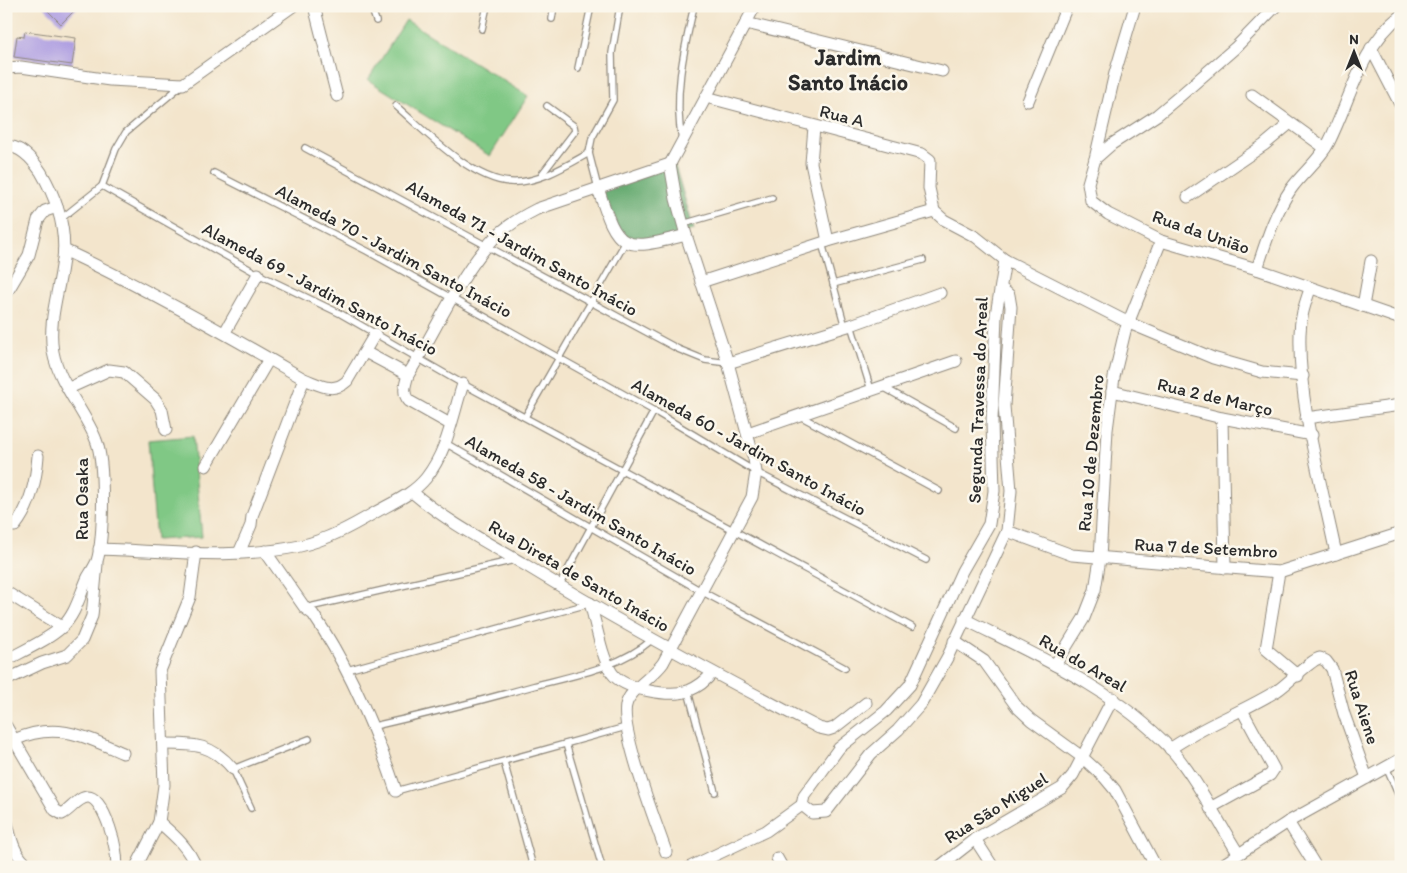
<svg xmlns="http://www.w3.org/2000/svg" width="1407" height="873" font-family="Itim,sans-serif">
	<style>
		.green { fill: #80c885; stroke: #567a58 }
		.forest { fill: #68ac72; stroke: #4a6c4e }
		.building { fill: #ad9de1 }
		.lines { fill: none; stroke-linecap: round; stroke-linejoin: round }
		.lane-casing { stroke: #8f887c; stroke-width: 8 }
		.street-casing { stroke: #8f887c; stroke-width: 13 }
		.lane { stroke: #fff; stroke-width: 5.5 }
		.street { stroke: #fff; stroke-width: 11 }
		.labels { text-anchor: middle; dominant-baseline: central; stroke-width: 5; stroke-linejoin: round; paint-order: stroke }
		.street-label { font-size: 18px; fill: #2b2b2b; stroke: #fbf7ec }
		.district-label { font-size: 22px; font-weight: bold; fill: #2b2b2b; stroke: #fbf7ec }
	</style>
	<rect width="100%" height="100%" fill="#fbf7ec"/>
	<filter id="ink" filterUnits="userSpaceOnUse"><feTurbulence type="fractalNoise" baseFrequency=".02" numOctaves="2"/><feDisplacementMap in="SourceGraphic" scale="10" xChannelSelector="R" yChannelSelector="G"/><feConvolveMatrix kernelMatrix="1 2 1 2 8 2 1 2 1" color-interpolation-filters="sRGB"/></filter>
	<filter id="wash" filterUnits="userSpaceOnUse"><feTurbulence type="fractalNoise" baseFrequency=".0096" numOctaves="4" result="noise"/><feDisplacementMap in="SourceGraphic" scale="20" xChannelSelector="R" yChannelSelector="G"/><feGaussianBlur stdDeviation="1.12" result="paint"/><feColorMatrix in="noise" values="0 0 0 0 0 0 0 0 0 0 0 0 0 0 0 0 0 1.4 0 .05"/><feComposite in="paint" operator="in"/></filter>
	<g filter="url(#wash)">
		<rect width="100%" height="100%" fill="#f3e5cc"/>
		<g class="green">
			<polygon points="406,20 528,96 490,156 368,80"/>
			<polygon points="193,436 202,537 156,540 148,440"/>
		</g>
		<path class="forest" d="M675 166 694 230C671 236 634 252 616 231 609 223 604 197 601 186Z"/>
		<g id="blocks">
			<g class="building">
				<polygon points="43,6 79,6 61,24"/>
				<polygon points="25,31 76,38 72,65 14,57 17,36 24,37"/>
			</g>
		</g>
	</g>
	<g filter="url(#ink)">
		<use href="#blocks" fill-opacity="0" stroke="#8f887c" stroke-width="1"/>
		<g class="lines">
			<g class="lane-casing">
				<g id="lane">
					<polyline points="371,6 376,21"/>
					<polyline points="552,19 554,6"/>
					<polyline points="482,29 487,6"/>
					<polyline points="578,68 591,6"/>
					<path d="M396 106C425 131 470 179 510 182 537 184 566 166 589 153"/>
					<path d="M682 140C673 95 684 50 694 6"/>
					<polyline points="305,148 678,349 705,360 728,363"/>
					<polyline points="214,173 367,251 654,411 756,472 926,560"/>
					<polyline points="542,174 575,131 574,126 547,106"/>
					<polyline points="102,186 258,274 341,314 463,384 912,627"/>
					<polyline points="598,188 589,153 592,138 613,100 612,53 620,6"/>
					<polyline points="62,218 102,186 116,149 126,132 182,85"/>
					<polyline points="683,224 772,198"/>
					<polyline points="822,243 845,327"/>
					<polyline points="833,284 923,260"/>
					<polyline points="851,325 871,390"/>
					<polyline points="883,387 956,428"/>
					<polyline points="800,416 939,491"/>
					<polyline points="525,417 625,243"/>
					<polyline points="447,444 701,591 845,668"/>
					<polyline points="559,586 654,411"/>
					<polyline points="305,608 515,560"/>
					<polyline points="347,670 588,604"/>
					<polyline points="688,691 715,792"/>
					<path d="M374 726C427 714 480 701 533 686 575 675 619 668 653 639"/>
					<polyline points="566,744 602,867"/>
					<polyline points="504,762 533,867"/>
					<polyline points="1386,767 1401,801"/>
					<polyline points="396,791 626,727"/>
					<polyline points="251,808 233,769 309,739"/>
				</g>
			</g>
			<g class="street-casing">
				<g id="street">
					<polyline points="314,6 337,96"/>
					<polyline points="1276,6 1235,48 1181,95 1157,115 1112,144 1095,159 1088,183 1091,201 1108,214 1161,241 1257,269 1401,319"/>
					<polyline points="746,23 942,71"/>
					<polyline points="1371,48 1401,106"/>
					<polyline points="6,68 21,67 110,80 183,84 293,6"/>
					<polyline points="1252,95 1325,148"/>
					<polyline points="706,97 922,154 930,160 929,188 934,211 944,220 976,237 1005,260 1129,323 1213,358 1262,372 1303,376"/>
					<polyline points="1028,101 1067,6"/>
					<polyline points="814,127 811,163 828,241"/>
					<path d="M6 146C21 146 33 160 41 172 58 201 68 233 62 266 58 295 48 322 53 352 59 384 85 411 96 440 105 462 104 538 97 561 95 566 91 572 88 577 80 594 76 614 62 627 46 641 25 650 6 660"/>
					<polyline points="1095,159 1115,73 1135,6"/>
					<path d="M598 188C618 251 622 252 686 235"/>
					<polyline points="1188,197 1264,145 1289,124"/>
					<path d="M64 250C147 289 225 333 304 379"/>
					<path d="M1257 269C1266 242 1274 214 1291 189 1302 173 1320 160 1329 142 1351 98 1360 48 1401 15"/>
					<polyline points="701,282 828,241 934,211"/>
					<polyline points="1001,288 1009,295 1011,307 1004,406 1011,491 1007,531 947,658 921,704 898,730 871,754 826,812 812,813 802,805 804,796 839,748 886,711 910,685 962,571 989,524 994,491 992,422 996,315 1005,260"/>
					<path d="M1310 289C1305 304 1300 318 1300 334 1298 404 1322 485 1336 554"/>
					<polyline points="6,294 29,255 38,220 45,211 57,207"/>
					<polyline points="1363,306 1371,261"/>
					<polyline points="225,332 258,274"/>
					<polyline points="365,352 408,375"/>
					<polyline points="728,363 851,325 940,293"/>
					<polyline points="69,388 109,370 124,372 155,399 162,410 166,430"/>
					<polyline points="1112,391 1222,418 1312,435"/>
					<polyline points="1222,418 1225,568"/>
					<polyline points="1306,418 1401,405"/>
					<path d="M450 424 409 401C402 393 405 385 408 375 434 334 456 282 488 245 501 229 519 218 537 209L670 164"/>
					<polyline points="748,433 956,361"/>
					<polyline points="206,466 269,359"/>
					<path d="M412 492C447 522 488 543 527 566 622 624 720 677 819 728L828 730 834 728 866 703"/>
					<path d="M6 526H15C31 506 36 481 38 456"/>
					<polyline points="1007,531 1072,555 1279,572 1401,533"/>
					<path d="M99 549C165 551 235 560 300 546 327 540 352 526 376 512 394 502 413 494 426 478 448 450 452 417 463 384"/>
					<path d="M265 551 305 608 313 614C350 668 375 728 396 791"/>
					<path d="M239 553 251 525 252 516 304 379C320 385 333 394 347 381L375 334"/>
					<polyline points="1279,572 1266,649 1298,676"/>
					<polyline points="6,592 62,627"/>
					<path d="M590 603C596 623 601 656 612 673 624 690 670 697 688 691 698 687 706 681 712 673"/>
					<path d="M964 619C1037 656 1113 688 1170 748 1196 777 1217 820 1238 853"/>
					<polyline points="954,641 984,661 1017,707 1031,720 1082,757 1105,778 1115,790 1156,867"/>
					<polyline points="1055,665 1084,618 1095,590 1100,559 1107,430 1114,377 1125,331 1161,241"/>
					<polyline points="6,680 42,663 67,655 82,640 92,616 97,564"/>
					<path d="M6 726 55 810 62 814C71 810 78 797 88 797 104 797 120 854 116 867"/>
					<path d="M14 740C56 721 84 736 123 753"/>
					<path d="M164 744C195 744 212 744 233 769"/>
					<path d="M1170 749C1204 725 1243 712 1278 690 1287 684 1312 659 1320 658L1326 661 1332 669 1344 714 1367 778"/>
					<polyline points="1210,808 1270,775 1274,769 1242,710"/>
					<path d="M6 819C11 838 13 855 30 867"/>
					<path d="M159 822C175 836 188 847 196 867"/>
					<polyline points="1288,822 1316,867"/>
					<polyline points="975,839 993,867"/>
					<path d="M666 852C657 825 617 724 627 702 632 688 653 677 663 663L752 497 756 472 754 459 728 363 686 235 676 199 670 164 755 6"/>
					<polyline points="777,858 782,867"/>
					<polyline points="136,867 159,822 164,785 160,671 190,597 196,552"/>
					<polyline points="690,867 766,831 802,805"/>
					<polyline points="939,867 975,839 1062,788 1073,775 1113,698"/>
					<polyline points="1219,867 1288,822 1401,759"/>
				</g>
			</g>
			<use href="#lane" class="lane"/>
			<use href="#street" class="street"/>
		</g>
	</g>
	<g class="labels">
		<g class="street-label">
			<text transform="translate(842 116) rotate(14)">Rua A</text>
			<text transform="translate(1201 232) rotate(19)">Rua da União</text>
			<text transform="translate(522 248) rotate(29)">Alameda 71 - Jardim Santo Inácio</text>
			<text transform="translate(394 251) rotate(28)">Alameda 70 - Jardim Santo Inácio</text>
			<text transform="translate(320 289) rotate(28)">Alameda 69 - Jardim Santo Inácio</text>
			<text transform="translate(1215 397) rotate(13)">Rua 2 de Março</text>
			<text transform="translate(978 400) rotate(-88)">Segunda Travessa do Areal</text>
			<text transform="translate(749 447) rotate(29)">Alameda 60 - Jardim Santo Inácio</text>
			<text transform="translate(1091 453) rotate(-85)">Rua 10 de Dezembro</text>
			<text transform="translate(82 499) rotate(-90)">Rua Osaka</text>
			<text transform="translate(581 505) rotate(30)">Alameda 58 - Jardim Santo Inácio</text>
			<text transform="translate(1206 548) rotate(3)">Rua 7 de Setembro</text>
			<text transform="translate(579 576) rotate(30)">Rua Direta de Santo Inácio</text>
			<text transform="translate(1083 663) rotate(30)">Rua do Areal</text>
			<text transform="translate(1362 707) rotate(72)">Rua Aiene</text>
			<text transform="translate(996 808) rotate(-32)">Rua São Miguel</text>
		</g>
		<g class="district-label">
			<text x="848" y="57">Jardim<tspan x="848" dy="25">Santo Inácio</tspan></text>
		</g>
	</g>
	<rect width="1407" height="873" fill="none" stroke="#fbf7ec" stroke-width="25"/>
	<g transform="translate(1354 52)" stroke="#fbf7ec" stroke-width="4" paint-order="stroke">
	<path d="M0-4L9 19L0 12L-9 19Z" fill="#2b2b2b"/>
	<text y="-8" font-size="14" font-weight="bold" text-anchor="middle" fill="#2b2b2b">N</text>
	</g>
</svg>
